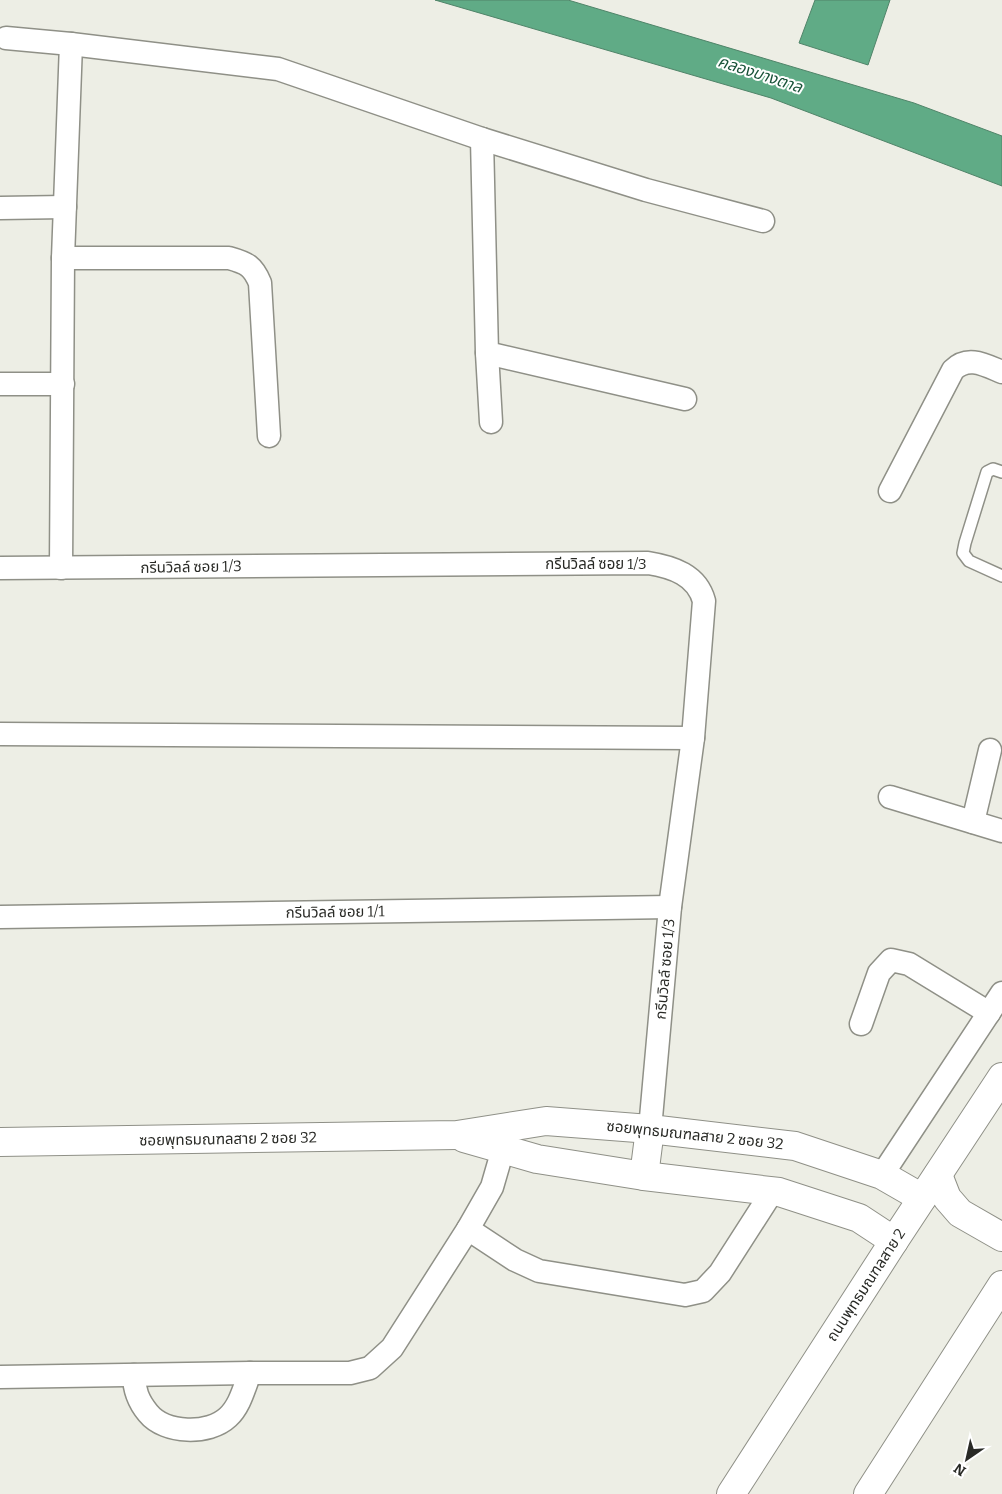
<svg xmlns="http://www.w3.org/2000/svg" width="1002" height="1494" font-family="Bitter,'Noto Sans Thai',serif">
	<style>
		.water { fill: #60ab86; stroke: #508469 }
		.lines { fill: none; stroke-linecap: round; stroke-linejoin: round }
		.service-casing { stroke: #8f9087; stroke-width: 14 }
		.minor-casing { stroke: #8f9087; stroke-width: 25 }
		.tertiary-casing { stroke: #8f9087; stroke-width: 30 }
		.secondary-casing { stroke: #8f9087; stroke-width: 30 }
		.service { stroke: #fff; stroke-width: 11 }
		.minor { stroke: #fff; stroke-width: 22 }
		.tertiary { stroke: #fff; stroke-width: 28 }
		.secondary { stroke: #fff; stroke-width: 28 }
		.labels { text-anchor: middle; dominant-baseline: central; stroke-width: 4; stroke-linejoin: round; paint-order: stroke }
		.street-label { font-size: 15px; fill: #292a26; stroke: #fff }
		.water-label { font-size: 16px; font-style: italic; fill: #195339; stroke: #fff }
	</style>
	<rect width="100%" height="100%" fill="#edeee5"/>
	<g class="water">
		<polygon points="435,0 568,0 914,103 1002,136 1002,186 771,98"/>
		<polygon points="815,0 890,0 868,65 799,43"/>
	</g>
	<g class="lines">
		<g class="service-casing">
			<polyline id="service" points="1002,472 993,469 987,472 965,543 963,553 969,561 1002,576"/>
		</g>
		<g class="minor-casing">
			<g id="minor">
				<polyline points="6,38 71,44 278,69 482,139 646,190 763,221"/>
				<polyline points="482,139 487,353 685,399"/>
				<polyline points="0,208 65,207"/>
				<path d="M63 258H229C247 263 253 266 260 283L269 436"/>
				<polyline points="487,353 491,422"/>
				<polyline points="0,384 63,384"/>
				<path d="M890 491 953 370C968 355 985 365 1002 372"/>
				<path d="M0 568 648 563C673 567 697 575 704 601L693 738 670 907 650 1129"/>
				<polyline points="61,568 63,258 71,44"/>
				<polyline points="0,734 693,738"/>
				<polyline points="890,797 1002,831"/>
				<polyline points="973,822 990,750"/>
				<polyline points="0,917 670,907"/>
				<polyline points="861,1024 879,973 891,960 909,964 989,1013"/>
				<polyline points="882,1175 1002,993"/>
				<polyline points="468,1229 515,1260 539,1271 685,1295 703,1291 720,1273 772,1192"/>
				<path d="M134 1375C134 1390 138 1401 148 1413 165 1434 209 1435 228 1417 240 1406 244 1388 250 1373"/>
				<polyline points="0,1377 250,1373 350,1373 370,1368 392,1348 468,1229 492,1187 503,1149"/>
			</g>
		</g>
		<g class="tertiary-casing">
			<g id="tertiary">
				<polyline points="464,1138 537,1159 644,1176 779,1192 859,1218 894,1241"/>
				<polyline points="0,1142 457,1135 546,1121 650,1129 795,1146 882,1175 922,1198"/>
				<polyline points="644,1176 650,1129"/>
			</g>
		</g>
		<g class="secondary-casing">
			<g id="secondary">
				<polyline points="938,1175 947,1198 960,1213 1002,1237"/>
				<polyline points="731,1494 894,1241 1002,1077"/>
				<polyline points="868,1494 1002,1285"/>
			</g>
		</g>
		<use href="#service" class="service"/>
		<use href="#minor" class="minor"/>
		<use href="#tertiary" class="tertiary"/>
		<use href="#secondary" class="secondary"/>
	</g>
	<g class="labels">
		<g class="street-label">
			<text x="596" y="564">กรีนวิลล์ ซอย 1/3</text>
			<text transform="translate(191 567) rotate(-1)">กรีนวิลล์ ซอย 1/3</text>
			<text transform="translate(335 912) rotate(-1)">กรีนวิลล์ ซอย 1/1</text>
			<text transform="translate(665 969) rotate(-85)">กรีนวิลล์ ซอย 1/3</text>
			<text transform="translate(695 1135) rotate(6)">ซอยพุทธมณฑลสาย 2 ซอย 32</text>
			<text transform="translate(228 1139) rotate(-1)">ซอยพุทธมณฑลสาย 2 ซอย 32</text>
			<text transform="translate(866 1285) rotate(-57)">ถนนพุทธมณฑลสาย 2</text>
		</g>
		<g class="water-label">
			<text transform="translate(760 74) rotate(18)">คลองบางตาล</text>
		</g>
	</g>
	<g transform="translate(967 1459) rotate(214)" stroke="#ffffff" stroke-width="4" paint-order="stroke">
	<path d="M0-4L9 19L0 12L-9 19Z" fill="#292a26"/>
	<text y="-8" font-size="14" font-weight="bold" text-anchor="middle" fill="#292a26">N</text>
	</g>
</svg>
